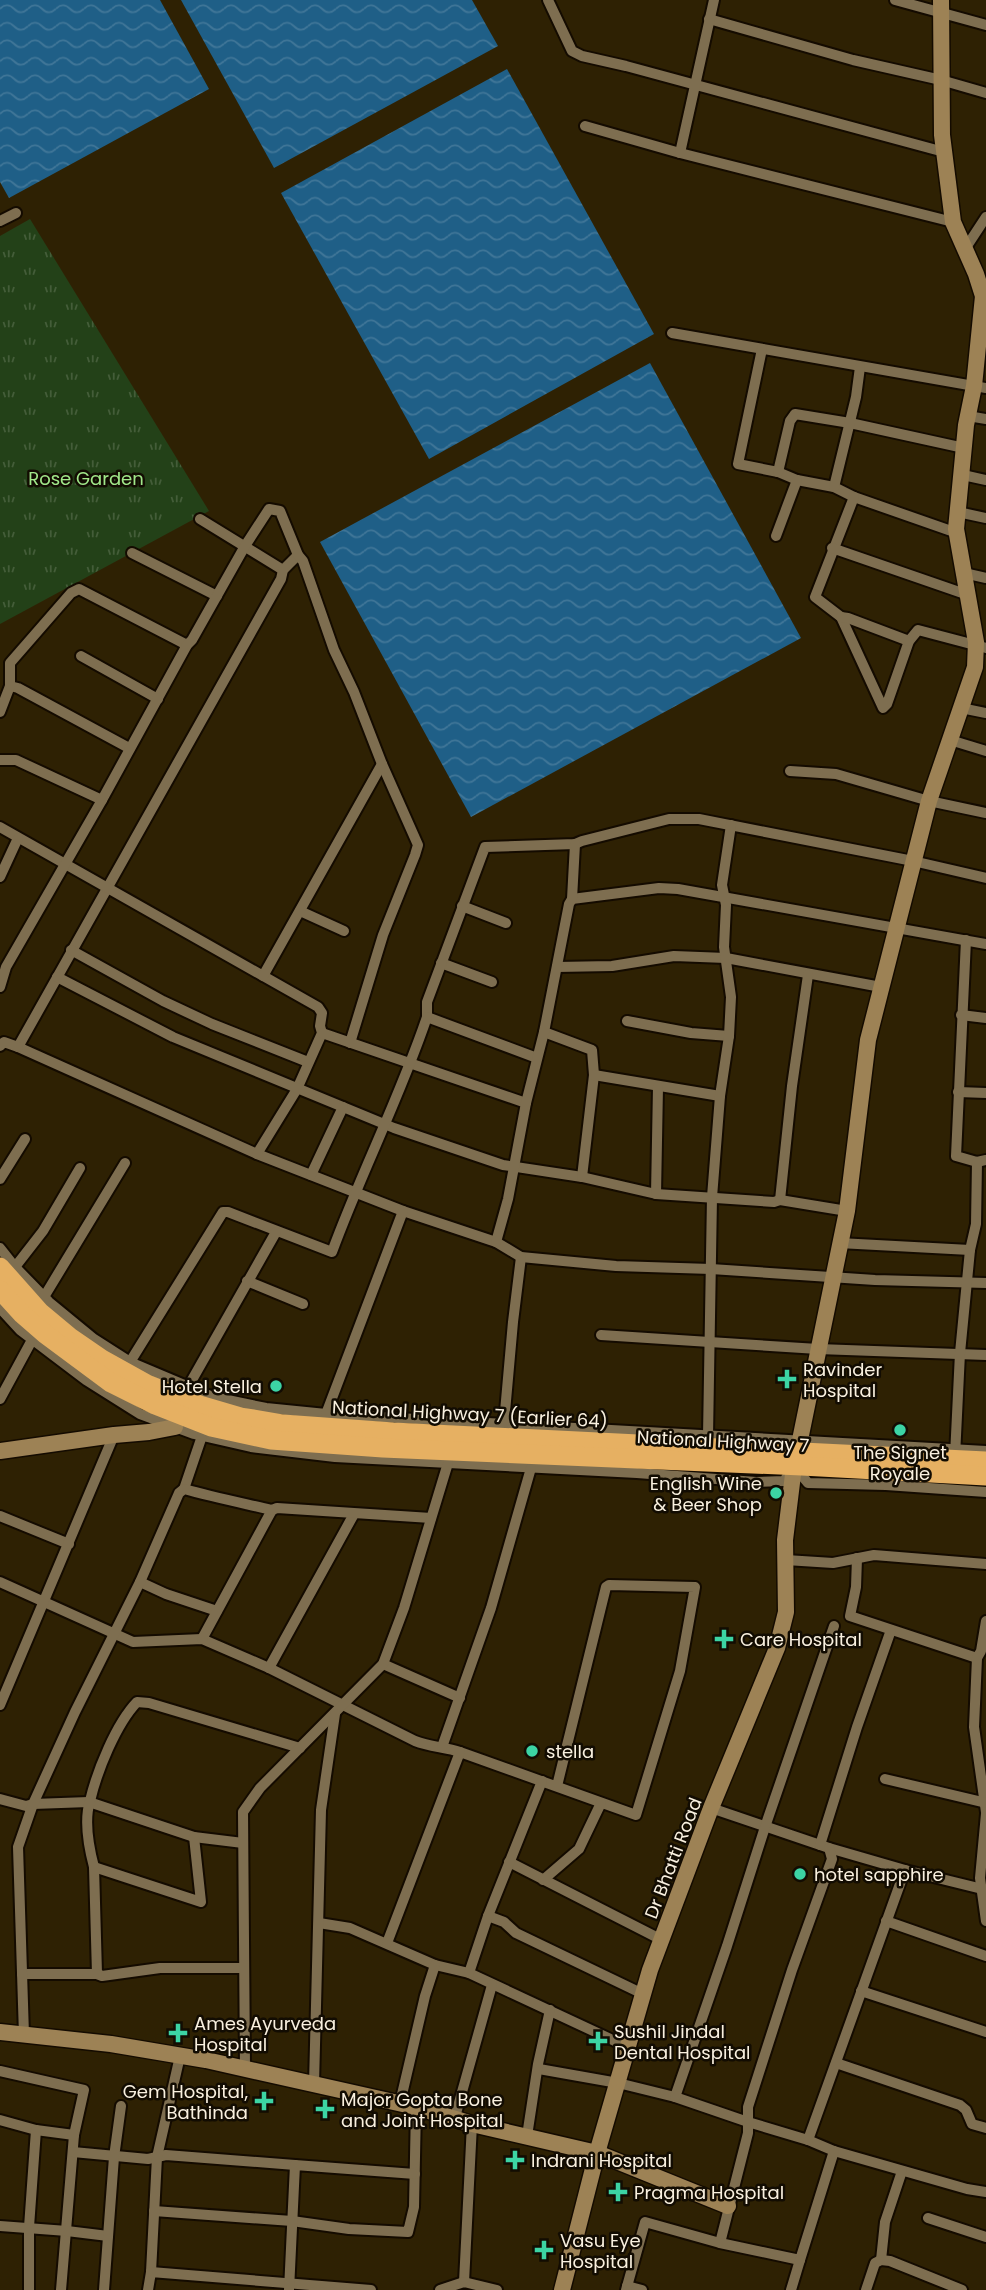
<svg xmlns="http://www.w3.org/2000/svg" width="986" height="2290" font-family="Poppins,sans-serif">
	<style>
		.park { fill: url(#park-tufts) }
		.water { fill: url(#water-waves) }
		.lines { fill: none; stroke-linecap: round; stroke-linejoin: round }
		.street-casing { stroke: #140b00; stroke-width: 14 }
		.secondary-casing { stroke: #140b00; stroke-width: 19 }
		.highway-casing { stroke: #140b00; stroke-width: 23 }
		.street { stroke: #7e6e50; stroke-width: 10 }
		.secondary { stroke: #9d8255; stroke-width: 16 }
		.highway { stroke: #e6b062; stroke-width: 19 }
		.poi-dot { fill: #3cd4a4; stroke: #120c02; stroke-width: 2.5 }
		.labels { text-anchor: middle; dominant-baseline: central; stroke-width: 5; stroke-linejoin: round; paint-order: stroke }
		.park-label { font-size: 18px; fill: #a1e88a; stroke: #120c02 }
		.poi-label { font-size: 18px; fill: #f9f0df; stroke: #120c02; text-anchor: start }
		.street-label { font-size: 18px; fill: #f9f0df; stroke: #120c02 }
	</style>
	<defs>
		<pattern id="park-tufts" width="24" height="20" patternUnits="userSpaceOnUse" patternTransform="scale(1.75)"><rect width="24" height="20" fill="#234118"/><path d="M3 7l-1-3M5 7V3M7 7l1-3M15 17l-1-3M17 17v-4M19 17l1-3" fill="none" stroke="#445d39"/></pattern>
		<pattern id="water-waves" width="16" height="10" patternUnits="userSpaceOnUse" patternTransform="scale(1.75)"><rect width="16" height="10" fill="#1f5f87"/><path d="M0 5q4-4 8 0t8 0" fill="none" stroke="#407698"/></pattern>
	</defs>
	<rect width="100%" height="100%" fill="#2e2103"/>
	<polygon class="park" points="30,219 209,511 0,624 0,236"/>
	<g class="water">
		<polygon points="0,0 160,0 209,89 9,198 0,182"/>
		<polygon points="181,0 472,0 498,46 274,168"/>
		<polygon points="507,69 654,334 429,459 281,193"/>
		<polygon points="650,363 801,638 471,817 320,542"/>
	</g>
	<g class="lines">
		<g class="street-casing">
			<g id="street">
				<polyline points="548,0 572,51 582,56 626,66 944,152"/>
				<polyline points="895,0 986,25"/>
				<polyline points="709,19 853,60 941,80 986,93"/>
				<polyline points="585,126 680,153 953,222"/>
				<polyline points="680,153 714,0"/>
				<polyline points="0,221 16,213"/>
				<polyline points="965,249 986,217"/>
				<polyline points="672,333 986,388"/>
				<polyline points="762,349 738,464 778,472 797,480 834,487 854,497 957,533"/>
				<polyline points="968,416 986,419"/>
				<polyline points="778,472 790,421 795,414 850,423 964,448"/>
				<polyline points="963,475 986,480"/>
				<polyline points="834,487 856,397 860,367"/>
				<polyline points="854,497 815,597 841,617 883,708 887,704 909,641 918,630 986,648"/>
				<polyline points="958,512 986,518"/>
				<polyline points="200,519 283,570"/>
				<polyline points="776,536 797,480"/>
				<polyline points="832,548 968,595"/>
				<polyline points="132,553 217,596"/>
				<polyline points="298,555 283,570 281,579 18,1047 257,1154 403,1211 496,1242 521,1257 616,1266 711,1269 875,1280 986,1283"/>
				<polyline points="964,573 986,578"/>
				<polyline points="841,617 848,618 909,641"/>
				<polyline points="81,656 158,699"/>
				<polyline points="10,686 18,688 129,748"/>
				<polyline points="961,708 986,713"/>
				<polyline points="0,712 10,686 10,663 71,593 79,589 187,645"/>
				<polyline points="950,740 986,751"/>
				<polyline points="0,760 16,760 102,800"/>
				<polyline points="790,771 836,774 929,801 986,813"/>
				<polyline points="0,827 318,1007 322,1013 320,1026 322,1033 297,1089 257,1154"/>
				<polyline points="0,877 18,838"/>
				<polyline points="572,899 659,888 678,889 986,944"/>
				<polyline points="462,906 506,923"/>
				<polyline points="300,911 344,931"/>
				<polyline points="966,940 956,1156 977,1162 986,1160"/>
				<polyline points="71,950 163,1001 212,1024 308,1062"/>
				<polyline points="441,963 492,982"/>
				<polyline points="557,967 612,966 674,956 726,958 881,987"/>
				<polyline points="263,976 382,764"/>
				<polyline points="57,977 173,1037 394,1128 503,1165 582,1177 656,1194 774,1202 780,1200 847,1211"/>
				<polyline points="0,987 6,967 102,800 187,645 192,640 245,546 269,509 280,511 298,555 303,561 334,650 354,692 382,764 418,845 415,855 383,935 350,1043"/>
				<polyline points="961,1015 986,1018"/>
				<polyline points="627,1021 691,1033 729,1036"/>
				<polyline points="544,1032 592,1050 594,1075 582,1177"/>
				<polyline points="322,1033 526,1103"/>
				<polyline points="0,1046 4,1042 18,1047"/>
				<polyline points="537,1058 427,1017 427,1002 485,847 575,844 582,841 669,819 699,819 913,861 986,878"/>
				<polyline points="594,1075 720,1096"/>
				<polyline points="958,1092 986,1093"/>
				<polyline points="311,1175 343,1107"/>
				<polyline points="0,1179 25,1139"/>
				<polyline points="656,1194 658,1087"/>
				<polyline points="780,1200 792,1086 808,975"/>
				<polyline points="496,1242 508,1199 526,1103 544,1032 569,904 572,899 575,844"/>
				<polyline points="839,1243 970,1250"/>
				<polyline points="0,1248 15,1267 49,1302 94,1339 130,1362 213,1397 266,1408 326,1414 986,1451"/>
				<polyline points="15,1267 43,1231 80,1168"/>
				<polyline points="247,1281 303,1304"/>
				<polyline points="44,1297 125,1163"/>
				<polyline points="0,1308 20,1330 86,1380 140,1414 194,1434 251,1447 335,1457 637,1473 756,1482 784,1481 794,1466 808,1483 886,1485 986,1492"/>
				<polyline points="601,1335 818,1349 986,1355"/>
				<path d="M130 1362 223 1212H228L332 1252C361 1173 400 1097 427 1017"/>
				<polyline points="188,1387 276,1232"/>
				<polyline points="0,1399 32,1340"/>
				<polyline points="326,1414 403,1211"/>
				<polyline points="504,1423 513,1322 521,1257"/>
				<polyline points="708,1436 712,1197 720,1096 729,1036 731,997 724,947 726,905 722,885 731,825"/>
				<polyline points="955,1456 960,1353 970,1250 976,1224 977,1162"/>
				<polyline points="184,1489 202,1436"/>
				<polyline points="0,1516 69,1544"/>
				<polyline points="857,1558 856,1587 850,1616 977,1658"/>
				<polyline points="786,1560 833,1563 874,1555 986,1564"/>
				<path d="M0 1582 133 1642 202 1639 269 1668 415 1741C430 1747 445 1747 460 1752L636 1815 680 1671 695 1587 609 1585 606 1587 557 1786"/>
				<polyline points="140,1582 166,1594 217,1611"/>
				<polyline points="986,1621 981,1651 977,1658 974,1727 986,1812"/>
				<polyline points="202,1639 272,1510"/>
				<polyline points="383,1664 460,1698"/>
				<polyline points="269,1668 354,1514"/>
				<polyline points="0,1705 114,1435"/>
				<polyline points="442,1747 491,1608 531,1468"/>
				<polyline points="885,1779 986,1803"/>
				<polyline points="0,1799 26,1806 33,1804 89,1802 194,1837 243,1843"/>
				<polyline points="711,1808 829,1848 905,1870 986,1890"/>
				<polyline points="986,1814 980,1878 986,1921"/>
				<polyline points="820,1845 857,1727 891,1630"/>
				<polyline points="509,1862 662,1940"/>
				<polyline points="94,1867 201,1902 194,1837"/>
				<polyline points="543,1880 579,1849 601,1803"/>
				<polyline points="488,1916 504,1922 516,1933 643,1994"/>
				<polyline points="886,1921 986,1956"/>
				<polyline points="319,1923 350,1928 435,1965 469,1973 619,2043 629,2045"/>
				<polyline points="387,1943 460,1752"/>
				<path d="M244 1968H160L102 1976 97 1974 94 1867C89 1848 84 1820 90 1801 97 1771 116 1724 137 1702L149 1703 300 1748"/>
				<polyline points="469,1973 488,1916 542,1781"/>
				<polyline points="22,1974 97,1974"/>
				<polyline points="861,1991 986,2032"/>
				<path d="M24 2035 18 1847 33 1804 75 1712 140 1582 179 1493 184 1489C213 1497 242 1503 272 1510L277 1508 431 1518"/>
				<polyline points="836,2063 960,2105 966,2110 972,2124 986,2128"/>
				<polyline points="245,2068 243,1812 260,1788 383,1664 404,1608 448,1463"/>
				<polyline points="539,2069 618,2083 675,2097 748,2122 808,2140 834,2151 967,2189 986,2192"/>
				<polyline points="0,2071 84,2090 74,2135 61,2290"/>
				<polyline points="314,2084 321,1810 335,1714"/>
				<polyline points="675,2097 727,1946 765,1827 834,1626"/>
				<polyline points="400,2103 425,1996 435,1965"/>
				<polyline points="455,2117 492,1985"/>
				<polyline points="0,2120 36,2130 74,2135"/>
				<polyline points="527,2136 538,2064 550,2010"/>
				<polyline points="808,2140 905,1870"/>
				<polyline points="73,2152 148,2159 166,2155 295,2165"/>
				<polyline points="154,2211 292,2221 349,2229 408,2232 414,2207 416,2107"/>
				<polyline points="928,2218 986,2237"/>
				<polyline points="0,2226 67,2231 108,2236"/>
				<polyline points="720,2243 748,2133 748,2107 792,1970 832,1859 829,1848"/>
				<polyline points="881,2260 885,2222 902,2171"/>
				<polyline points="151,2272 157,2157 180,2056"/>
				<polyline points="464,2282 472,2124"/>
				<polyline points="627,2286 642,2290"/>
				<polyline points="29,2290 29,2227 36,2130"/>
				<polyline points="104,2290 114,2157 121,2106"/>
				<polyline points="148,2290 151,2272 371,2290"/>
				<polyline points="289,2290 295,2165 415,2174"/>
				<polyline points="440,2290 464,2282 497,2290"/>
				<polyline points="626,2290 645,2222 720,2243 800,2260 834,2151"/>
				<polyline points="791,2290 800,2260"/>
				<polyline points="866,2290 875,2263 881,2260 890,2261 962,2290"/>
			</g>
		</g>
		<g class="secondary-casing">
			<g id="secondary">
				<polyline points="0,1451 114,1435 149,1432 175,1427"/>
				<polyline points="0,2032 111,2044 206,2060 416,2107 472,2124 597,2153 728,2206"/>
				<polyline points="562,2290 597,2153 650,1970 711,1808 777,1648 786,1612 785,1540 796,1450 800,1440 847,1211 868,1040 929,801 975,667 976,642 956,529 966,425 974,386 983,296 976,274 953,222 942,135 941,0"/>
			</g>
		</g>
		<g class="highway-casing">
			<g id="highway">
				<polyline points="0,1267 40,1312 70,1337 102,1359 147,1384 200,1405 241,1417 283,1424 393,1432 986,1461"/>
				<polyline points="0,1290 22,1314 45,1334 111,1383 155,1405 211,1427 271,1440 383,1448 802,1466 986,1476"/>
			</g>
		</g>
		<use href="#street" class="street"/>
		<use href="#secondary" class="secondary"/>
		<use href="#highway" class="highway"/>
	</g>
	<g class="poi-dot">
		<path d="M783.5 1368.5h7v7h7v7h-7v7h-7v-7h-7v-7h7z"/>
		<circle cx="276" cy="1386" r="7"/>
		<circle cx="900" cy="1430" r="7"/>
		<circle cx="776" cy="1493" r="7"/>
		<path d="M720.5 1628.5h7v7h7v7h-7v7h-7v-7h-7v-7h7z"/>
		<circle cx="532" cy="1751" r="7"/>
		<circle cx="800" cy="1874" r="7"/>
		<path d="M174.5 2022.5h7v7h7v7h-7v7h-7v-7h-7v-7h7z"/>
		<path d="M594.5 2030.5h7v7h7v7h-7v7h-7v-7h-7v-7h7z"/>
		<path d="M260.5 2090.5h7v7h7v7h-7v7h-7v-7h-7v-7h7z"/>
		<path d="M321.5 2098.5h7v7h7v7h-7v7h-7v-7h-7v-7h7z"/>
		<path d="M511.5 2149.5h7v7h7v7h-7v7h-7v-7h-7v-7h7z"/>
		<path d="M614.5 2181.5h7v7h7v7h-7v7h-7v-7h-7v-7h7z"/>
		<path d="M540.5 2239.5h7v7h7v7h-7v7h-7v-7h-7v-7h7z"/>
	</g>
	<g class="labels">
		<g class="park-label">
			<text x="86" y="478">Rose Garden</text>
		</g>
		<g class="poi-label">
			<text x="803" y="1369">Ravinder<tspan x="803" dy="21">Hospital</tspan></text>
			<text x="262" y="1386" text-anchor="end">Hotel Stella</text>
			<text x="900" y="1452" text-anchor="middle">The Signet<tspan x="900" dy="21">Royale</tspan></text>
			<text x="762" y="1483" text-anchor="end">English Wine<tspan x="762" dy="21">&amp; Beer Shop</tspan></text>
			<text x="740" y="1639">Care Hospital</text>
			<text x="546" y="1751">stella</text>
			<text x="814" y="1874">hotel sapphire</text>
			<text x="194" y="2023">Ames Ayurveda<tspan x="194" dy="21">Hospital</tspan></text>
			<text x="614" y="2031">Sushil Jindal<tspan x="614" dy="21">Dental Hospital</tspan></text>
			<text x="248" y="2091" text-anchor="end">Gem Hospital,<tspan x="248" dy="21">Bathinda</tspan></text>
			<text x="341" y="2099">Major Gopta Bone<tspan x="341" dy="21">and Joint Hospital</tspan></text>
			<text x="531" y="2160">Indrani Hospital</text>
			<text x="634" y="2192">Pragma Hospital</text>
			<text x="560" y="2240">Vasu Eye<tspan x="560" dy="21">Hospital</tspan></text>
		</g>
		<g class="street-label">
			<text transform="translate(470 1414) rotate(3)">National Highway 7 (Earlier 64)</text>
			<text transform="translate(723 1441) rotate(3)">National Highway 7</text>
			<text transform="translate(673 1858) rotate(-69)">Dr Bhatti Road</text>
		</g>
	</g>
</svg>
